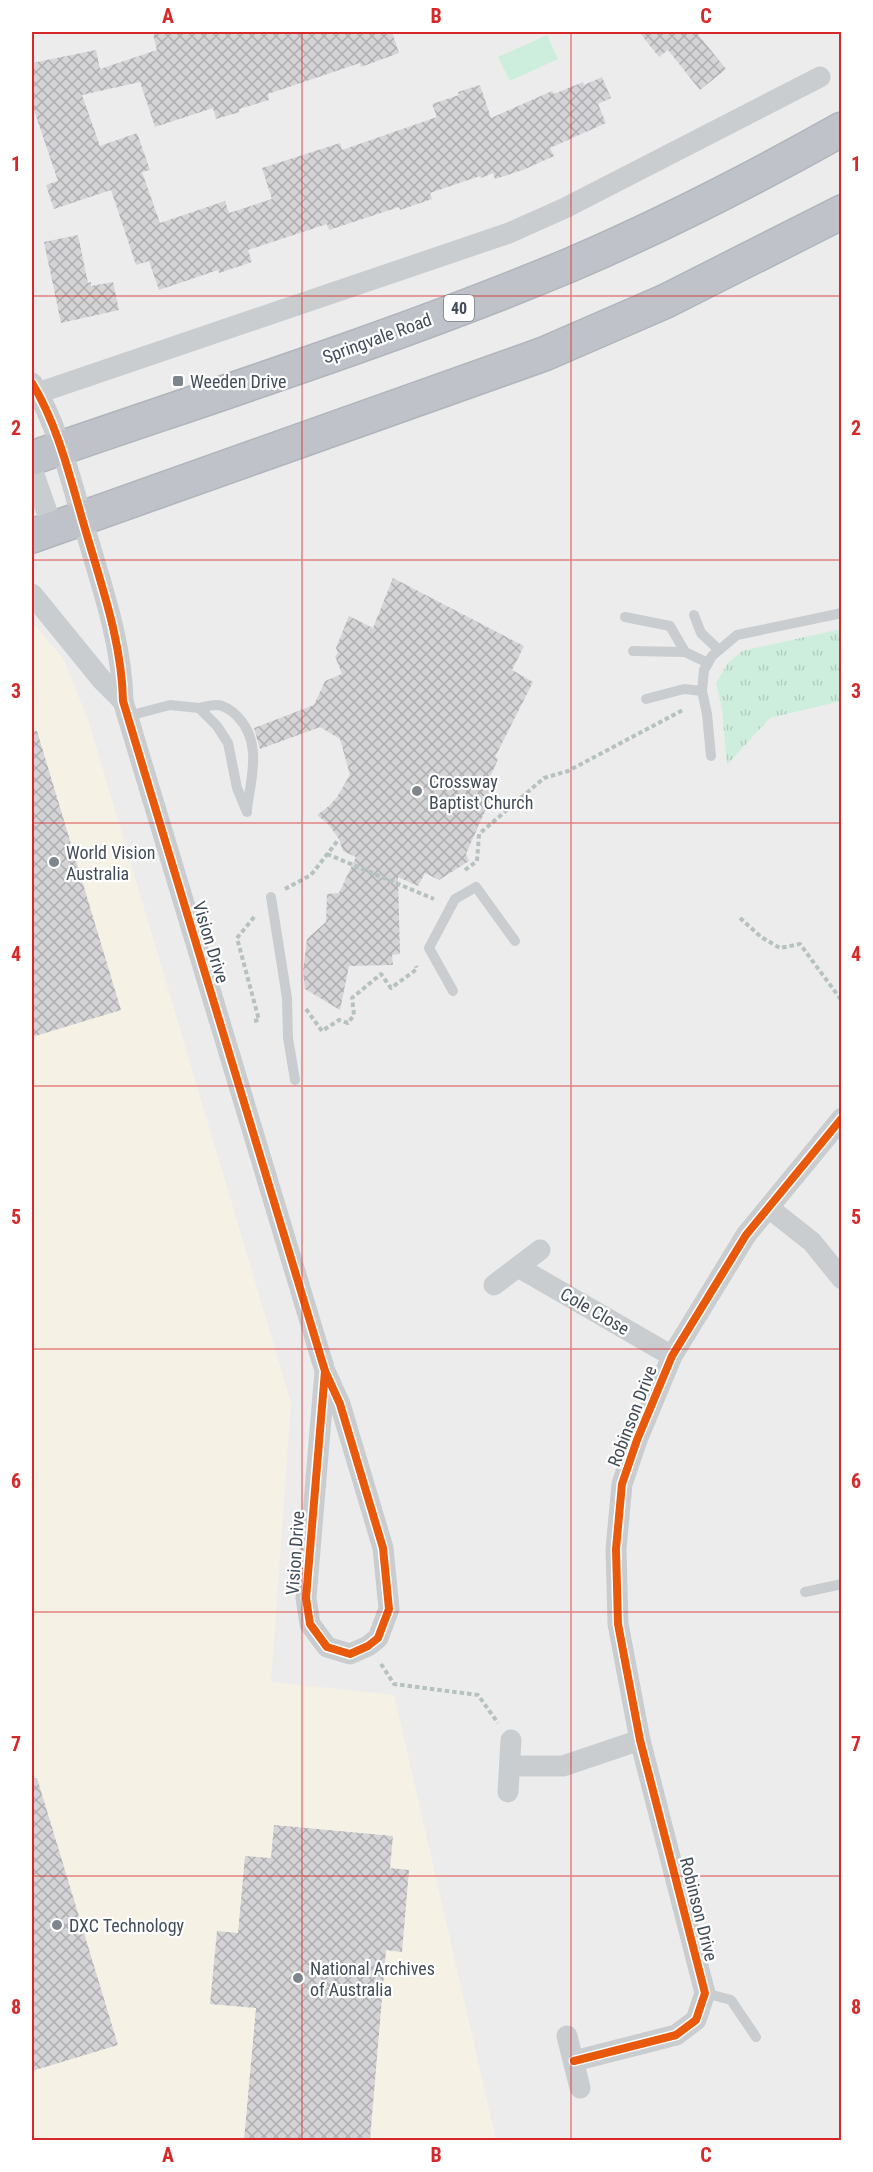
<svg xmlns="http://www.w3.org/2000/svg" width="873" height="2172" font-family="'Roboto Condensed',sans-serif">
	<style>
		.commercial { fill: #f5f2e5 }
		.grass { fill: url(#grass-tufts) }
		.pitch { fill: #ceeedd }
		.building { fill: url(#building-cross-hatch) }
		.lines { fill: none; stroke-linecap: round; stroke-linejoin: round }
		.trunk-casing { stroke: #b0b5bc; stroke-width: 36 }
		.path { stroke: #b5c2c0; stroke-width: 4; stroke-dasharray: 4.5 3; stroke-linecap: butt }
		.service { stroke: #cacdd0; stroke-width: 10 }
		.minor { stroke: #cacdd0; stroke-width: 21 }
		.trunk { stroke: #bfc3c9; stroke-width: 33 }
		.cycleway-casing { stroke: #fff; stroke-width: 11 }
		.cycleway { stroke: #e8590c; stroke-width: 8 }
		.grid { fill: none; stroke: #d62828; stroke-width: 1.5; stroke-opacity: 0.55 }
		.poi-dot { fill: #7e858c; stroke: #fff; stroke-width: 2 }
		.labels { text-anchor: middle; dominant-baseline: central; stroke-width: 4.5; stroke-linejoin: round; paint-order: stroke }
		.shield { fill: #fff; stroke: #7b828b; stroke-width: 1.5 }
		.shield-label { font-size: 16px; font-weight: bold; fill: #434d59 }
		.street-label { font-size: 18px; fill: #434d59; stroke: #fff }
		.poi-label { font-size: 18px; fill: #434d59; stroke: #fff; text-anchor: start }
		.neatline { fill: none; stroke: #d62828; stroke-width: 2 }
		.grid-label { font-size: 20px; text-anchor: middle; font-weight: bold; fill: #d62828 }
	</style>
	<defs>
		<pattern id="grass-tufts" width="24" height="20" patternUnits="userSpaceOnUse" patternTransform="scale(1.5)"><rect width="24" height="20" fill="#ceeedd"/><path d="M3 7l-1-3M5 7V3M7 7l1-3M15 17l-1-3M17 17v-4M19 17l1-3" fill="none" stroke="#b2cec0"/></pattern>
		<pattern id="building-cross-hatch" width="8" height="8" patternUnits="userSpaceOnUse" patternTransform="scale(1.5)"><rect width="8" height="8" fill="#d4d4d7"/><path d="M0 0l8 8M0 8l8-8" fill="none" stroke="#aeaeb1"/></pattern>
	</defs>
	<rect width="100%" height="100%" fill="#edecec"/>
	<polygon class="commercial" points="32,622 64,660 89,723 291,1403 271,1682 394,1695 496,2140 32,2140"/>
	<polygon class="grass" points="841,629 841,701 770,718 727,765 722,709 716,683 728,663 742,651"/>
	<polygon class="pitch" points="547,35 558,59 510,81 498,57"/>
	<g class="building">
		<polygon points="164,32 392,32 399,53 361,67 360,63 268,94 269,100 239,109 240,112 216,119 213,108 155,127 140,82 82,95 100,146 137,133 150,170 142,172 160,223 225,201 229,213 272,199 262,168 340,143 342,150 437,117 432,104 459,95 458,92 480,85 491,118 552,91 554,94 583,82 584,85 602,77 611,98 598,104 606,123 550,148 554,156 523,170 495,179 493,173 481,178 480,176 430,193 432,199 400,210 399,207 329,230 327,224 248,250 252,262 219,273 218,270 159,290 149,261 136,265 111,190 54,209 46,185 58,181 32,104 32,63 96,50 100,69 157,50 153,35"/>
		<polygon points="639,32 696,32 726,69 700,90 668,50 659,57"/>
		<polygon points="78,235 88,283 91,282 91,286 113,282 119,310 61,323 44,242"/>
		<polygon points="393,578 524,646 512,670 533,682 495,757 498,759 488,782 496,786 466,854 469,861 439,880 425,873 418,886 398,877 400,954 392,955 393,965 349,966 340,1010 305,989 303,971 307,939 326,922 327,894 339,893 356,857 343,851 339,839 329,825 317,815 329,806 337,797 350,775 340,739 320,727 260,749 254,728 314,705 325,681 342,674 335,656 338,653 336,648 349,616 373,628"/>
		<polygon points="37,731 121,1010 32,1037 32,732"/>
		<polygon points="32,1778 37,1778 118,2045 32,2071"/>
		<polygon points="274,1825 393,1836 390,1868 409,1870 402,1952 386,1950 370,2140 244,2140 256,2008 210,2004 217,1931 238,1933 245,1856 271,1858"/>
	</g>
	<g class="lines">
		<g class="trunk-casing">
			<g id="trunk">
				<path d="M32 458C211 396 395 338 570 265 663 225 753 179 842 129"/>
				<polyline points="32,536 544,354 666,301 842,212"/>
			</g>
		</g>
		<g class="path">
			<polyline points="327,854 434,899"/>
			<polyline points="465,870 477,861 479,834 544,778 568,771 683,710"/>
			<polyline points="285,889 311,875 339,839"/>
			<polyline points="740,918 761,937 780,948 800,944 842,1001"/>
			<polyline points="306,1009 322,1031 339,1020 348,1023 354,1015 352,998 381,974 391,988 417,969 416,966"/>
			<polyline points="254,1021 259,1020 237,938 255,916"/>
			<polyline points="381,1664 394,1684 478,1695 498,1723"/>
		</g>
		<g class="service">
			<polyline points="694,615 701,633 719,650"/>
			<polyline points="625,617 670,626 685,652"/>
			<polyline points="633,651 685,652 708,663"/>
			<polyline points="646,699 684,689 702,691"/>
			<path d="M199 708C204 707 211 705 217 705 223 705 233 711 237 716 263 742 251 778 247 809"/>
			<polyline points="128,716 170,705 199,708 217,726 228,743 237,788 247,812"/>
			<polyline points="711,756 707,714 702,691 704,670 712,656 737,635 842,613"/>
			<polyline points="271,897 287,998 288,1038 295,1080"/>
			<polyline points="453,991 429,948 455,899 476,887 515,941"/>
			<polyline points="805,1592 842,1584"/>
			<polyline points="705,1993 731,2000 756,2037"/>
		</g>
		<g class="minor">
			<path d="M32 383C59 427 71 482 86 532 102 587 122 644 123 701L325 1371 340 1404 383 1548 389 1609 378 1638 368 1646 350 1654 327 1647 310 1624 306 1598 325 1371"/>
			<polyline points="32,395 509,233 565,208 820,77"/>
			<polyline points="32,469 53,529"/>
			<polyline points="32,594 102,680 123,701"/>
			<polyline points="769,1208 812,1242 842,1279"/>
			<polyline points="518,1267 672,1356"/>
			<polyline points="494,1285 540,1250"/>
			<polyline points="510,1766 563,1766 640,1740"/>
			<polyline points="508,1792 511,1740"/>
			<polyline points="567,2036 580,2088"/>
			<polyline points="574,2061 676,2035 696,2020 705,1993 640,1740 618,1624 616,1549 622,1484 637,1440 672,1356 746,1235 842,1118"/>
		</g>
		<use href="#trunk" class="trunk"/>
		<g class="cycleway-casing">
			<g id="cycleway">
				<path d="M32 383C59 427 71 482 86 532 102 587 122 644 123 701L325 1371 340 1404 383 1548 389 1609 378 1638 368 1646 350 1654 327 1647 310 1624 306 1598 325 1371"/>
				<polyline points="574,2061 676,2035 696,2020 705,1993 640,1740 618,1624 616,1549 622,1484 637,1440 672,1356 746,1235 842,1118"/>
			</g>
		</g>
		<use href="#cycleway" class="cycleway"/>
	</g>
	<path class="grid" d="M302 32V2140M571 32V2140M32 296H842M32 560H842M32 823H842M32 1086H842M32 1349H842M32 1612H842M32 1876H842"/>
	<g class="poi-dot">
		<rect x="172" y="375" width="12" height="12" rx="3"/>
		<circle cx="417" cy="791" r="6"/>
		<circle cx="54" cy="862" r="6"/>
		<circle cx="57" cy="1925" r="6"/>
		<circle cx="298" cy="1978" r="6"/>
	</g>
	<g class="labels">
		<rect class="shield" x="444" y="295" width="30" height="26" rx="4.5"/>
		<g class="shield-label">
			<text x="459" y="308">40</text>
		</g>
		<g class="street-label">
			<text transform="translate(377 338) rotate(-20)">Springvale Road</text>
			<text transform="translate(211 942) rotate(73)">Vision Drive</text>
			<text transform="translate(595 1311) rotate(30)">Cole Close</text>
			<text transform="translate(632 1416) rotate(-69)">Robinson Drive</text>
			<text transform="translate(295 1553) rotate(-86)">Vision Drive</text>
			<text transform="translate(699 1909) rotate(76)">Robinson Drive</text>
		</g>
		<g class="poi-label">
			<text x="190" y="381">Weeden Drive</text>
			<text x="429" y="781">Crossway<tspan x="429" dy="21">Baptist Church</tspan></text>
			<text x="66" y="852">World Vision<tspan x="66" dy="21">Australia</tspan></text>
			<text x="69" y="1925">DXC Technology</text>
			<text x="310" y="1968">National Archives<tspan x="310" dy="21">of Australia</tspan></text>
		</g>
	</g>
	<rect width="873" height="2172" fill="none" stroke="#ffffff" stroke-width="66"/>
	<rect x="33" y="33" width="807" height="2106" class="neatline"/>
	<g class="grid-label">
		<text x="168" y="23">A</text>
		<text x="436" y="23">B</text>
		<text x="706" y="23">C</text>
		<text x="16" y="171">1</text>
		<text x="856" y="171">1</text>
		<text x="16" y="435">2</text>
		<text x="856" y="435">2</text>
		<text x="16" y="698">3</text>
		<text x="856" y="698">3</text>
		<text x="16" y="961">4</text>
		<text x="856" y="961">4</text>
		<text x="16" y="1224">5</text>
		<text x="856" y="1224">5</text>
		<text x="16" y="1488">6</text>
		<text x="856" y="1488">6</text>
		<text x="16" y="1751">7</text>
		<text x="856" y="1751">7</text>
		<text x="16" y="2014">8</text>
		<text x="856" y="2014">8</text>
		<text x="168" y="2162">A</text>
		<text x="436" y="2162">B</text>
		<text x="706" y="2162">C</text>
	</g>
</svg>
